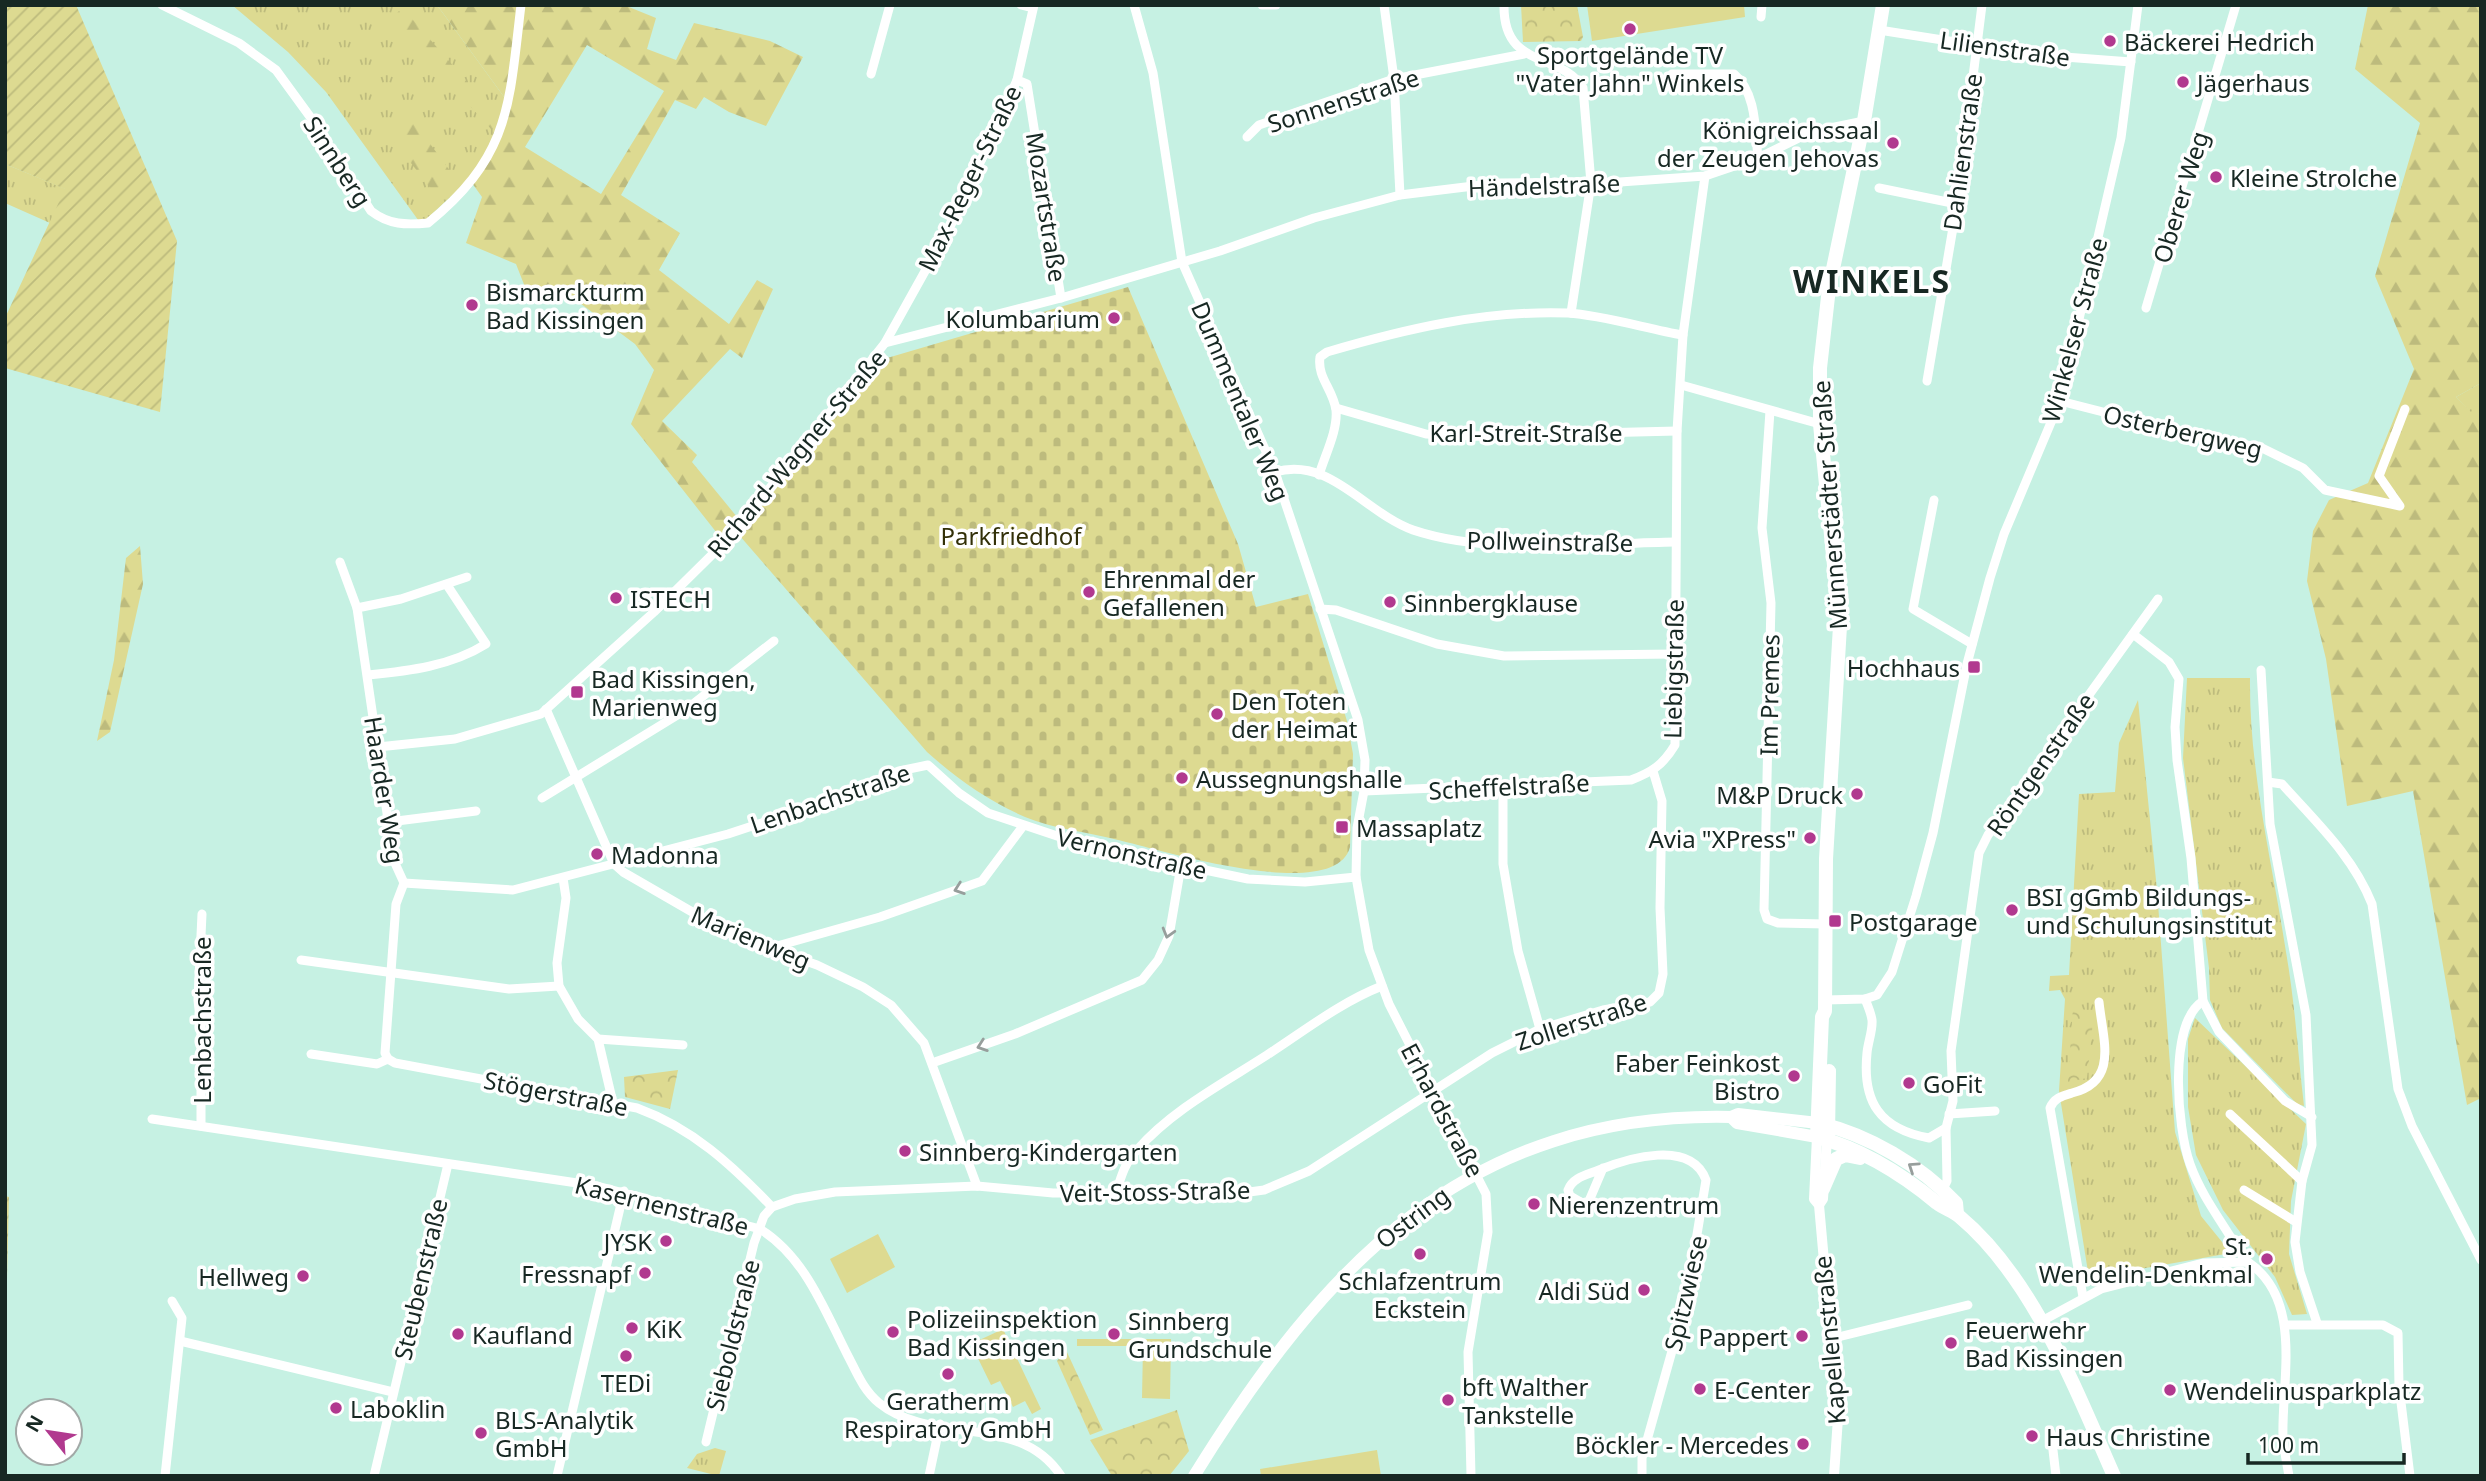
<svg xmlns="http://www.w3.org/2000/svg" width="2486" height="1481" font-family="'Noto Sans',sans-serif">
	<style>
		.grass { fill: url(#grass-tufts) }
		.forest { fill: url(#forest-firs); fill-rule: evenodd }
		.cemetery { fill: url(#cemetery-stones) }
		.park { fill: url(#park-crowns) }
		.garden { fill: url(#garden-furrows) }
		.pitch { fill: #ddda91 }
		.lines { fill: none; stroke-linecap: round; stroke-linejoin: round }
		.minor { stroke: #fff; stroke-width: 9 }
		.tertiary { stroke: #fff; stroke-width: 10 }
		.secondary { stroke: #fff; stroke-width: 12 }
		.primary { stroke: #fff; stroke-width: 14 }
		.oneway { stroke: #979e9c }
		.poi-dot { fill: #b1398f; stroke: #fff; stroke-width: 2.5 }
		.labels { text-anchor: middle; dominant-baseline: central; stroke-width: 7; stroke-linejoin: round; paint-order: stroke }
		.poi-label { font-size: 24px; fill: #172823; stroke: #fff; text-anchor: start }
		.street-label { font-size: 24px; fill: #172823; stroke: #fff }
		.park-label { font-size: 24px; fill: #323008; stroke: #fff }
		.district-label { font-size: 32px; font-weight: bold; letter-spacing: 2px; fill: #172823; stroke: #fff }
	</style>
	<defs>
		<pattern id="grass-tufts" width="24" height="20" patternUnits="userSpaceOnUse" patternTransform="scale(1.75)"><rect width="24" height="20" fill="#ddda91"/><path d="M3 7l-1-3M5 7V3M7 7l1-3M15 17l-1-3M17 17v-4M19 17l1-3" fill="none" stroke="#bdbb7d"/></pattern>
		<pattern id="forest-firs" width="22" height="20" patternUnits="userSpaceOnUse" patternTransform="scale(1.75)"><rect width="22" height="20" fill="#ddda91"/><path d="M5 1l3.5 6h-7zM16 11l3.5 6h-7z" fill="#bdbb7d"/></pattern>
		<pattern id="cemetery-stones" width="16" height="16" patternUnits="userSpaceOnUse" patternTransform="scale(1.75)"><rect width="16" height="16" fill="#ddda91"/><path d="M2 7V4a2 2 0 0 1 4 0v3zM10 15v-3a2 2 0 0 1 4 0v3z" fill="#bdbb7d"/></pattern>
		<pattern id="park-crowns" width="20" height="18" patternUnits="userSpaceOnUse" patternTransform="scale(1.75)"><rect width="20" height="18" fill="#ddda91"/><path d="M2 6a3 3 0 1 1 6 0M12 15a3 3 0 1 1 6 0" fill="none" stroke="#bdbb7d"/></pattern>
		<pattern id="garden-furrows" width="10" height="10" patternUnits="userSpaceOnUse" patternTransform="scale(1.75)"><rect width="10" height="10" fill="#ddda91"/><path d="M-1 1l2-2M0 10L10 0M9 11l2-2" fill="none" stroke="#bdbb7d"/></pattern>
	</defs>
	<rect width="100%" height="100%" fill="#c6f1e3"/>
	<g class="grass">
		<polygon points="232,5 437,5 507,101 481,169 421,224 326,92 288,52"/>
		<polygon points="5,164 66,189 50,223 5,203"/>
		<polygon points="2481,383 2481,412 2474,416 2456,397"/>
		<path d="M2187 678H2250C2249 771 2272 861 2286 952 2295 1003 2298 1055 2304 1106L2297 1104 2222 1028 2210 1000 2209 968 2183 758Z"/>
		<polygon points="2138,700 2157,890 2175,1132 2201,1216 2231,1253 2089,1278 2059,1091 2065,999 2060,990 2049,991 2050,976 2069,975 2079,794 2115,792 2119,743"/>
		<polygon points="2195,1018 2306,1124 2291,1201 2289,1254 2307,1314 2292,1315 2275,1277 2223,1210 2196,1155 2188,1107 2188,1039"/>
		<polygon points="715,1448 726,1451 719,1476 687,1468 697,1454"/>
	</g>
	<g class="forest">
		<path d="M437 5H624L656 18 647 49 676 60 694 23 770 41 803 57 766 126 729 112 704 97 696 109 675 100 621 195 680 233 659 270 729 324 757 280 773 289 742 358 730 349 662 421 697 455 692 462 742 523 724 542 631 424 654 370 635 344 561 289 541 297 525 287 516 264 466 243 482 197 472 183 507 101ZM587 45 664 91 601 194 525 147Z"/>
		<polygon points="2368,5 2481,5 2481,383 2456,397 2474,415 2481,412 2481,1098 2467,1105 2413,791 2347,806 2326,659 2307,581 2313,531 2329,500 2368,483 2414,369 2375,276 2420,123 2355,69"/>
		<polygon points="399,11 407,13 497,116 496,126 491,129 394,23 394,16"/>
		<polygon points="411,118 459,183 439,199 390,136"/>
		<polygon points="140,546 143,584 110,732 97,741 114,660 126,558"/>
	</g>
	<path class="cemetery" d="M1128 287 1238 544 1256 607 1308 594 1347 721 1353 754 1350 847C1335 905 1158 849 1118 840 1088 832 1053 829 1025 817 988 801 956 778 927 752L739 535 877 361Z"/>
	<g class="park">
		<polygon points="1521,5 1577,5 1583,37 1581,41 1523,42"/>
		<polygon points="2073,1007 2094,1012 2087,1078 2068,1082"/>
		<polygon points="678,1070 670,1109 625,1097 624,1077"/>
		<polygon points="1066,1350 1103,1430 1090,1435 1057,1361"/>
		<polygon points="1177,1410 1189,1451 1169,1476 1112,1476 1090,1440"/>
	</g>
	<g class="garden">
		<polygon points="5,5 76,5 177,241 160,412 5,368 5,318 65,189 5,164"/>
		<polygon points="5,1196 9,1197 5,1362"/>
	</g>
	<g class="pitch">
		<polygon points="1587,5 1744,5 1745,17 1592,41"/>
		<polygon points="878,1234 895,1267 847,1293 830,1259"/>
		<polygon points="1003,1329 1041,1409 1032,1414 1025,1401 1013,1407 1000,1381 991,1385 971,1344"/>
		<polygon points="1077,1339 1171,1339 1170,1399 1142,1398 1143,1346 1077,1346"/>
		<polygon points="1377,1450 1381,1476 1261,1476 1260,1469"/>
	</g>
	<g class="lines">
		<g class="minor">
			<path d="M162 5 239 43 276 70 311 118 371 211C389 225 406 225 428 223 511 155 509 105 521 5"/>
			<polyline points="1021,5 1033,8"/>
			<polyline points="1134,5 1153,73 1182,262 1275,472 1358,720 1365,760 1364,791 1357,828 1356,877 1369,950 1389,1004 1486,1194 1488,1232 1468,1352 1471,1476"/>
			<polyline points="1262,5 1276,5"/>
			<polyline points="1384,5 1394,79 1400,195"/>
			<path d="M1504 5C1503 70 1560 51 1583 88L1591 183 1571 313"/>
			<polyline points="1761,17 1762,5"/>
			<polyline points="1879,30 2038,55 2131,62"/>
			<polyline points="871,74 890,5"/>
			<path d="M1672 74H1734C1757 93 1755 131 1758 158"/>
			<polyline points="1017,80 1027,84 1061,298"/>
			<polyline points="1247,137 1259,125 1394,79 1524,54"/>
			<polyline points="1879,188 1957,204"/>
			<polyline points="2146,308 2236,5"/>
			<polyline points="885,343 1061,298 1220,251 1314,218 1400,195 1498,183 1620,182 1705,176 1758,158 1811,132 1864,121"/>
			<polyline points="1927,381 1957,204 1982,5"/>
			<polyline points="1681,385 1820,424"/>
			<polyline points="2060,401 2193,435 2262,448 2303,468 2325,490 2400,506 2379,476 2405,409"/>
			<polyline points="1336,408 1426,434 1474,436 1677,431"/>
			<polyline points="1770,411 1762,528 1771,603 1764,910 1767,919 1778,923 1826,924"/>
			<path d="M1275 472C1330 456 1365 513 1413 530 1490 556 1594 543 1675 542"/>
			<path d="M1319 475C1325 455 1338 430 1336 410 1333 389 1317 378 1320 357L1327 352C1405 329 1485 310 1568 313 1602 315 1648 329 1683 335"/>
			<polyline points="1934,500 1913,609 1972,644"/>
			<polyline points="340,562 357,608 394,861 404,883 396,904 385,1053 388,1059"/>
			<polyline points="357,608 401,599 467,577"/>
			<polyline points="1320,609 1336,610 1437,644 1504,656 1674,654"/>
			<polyline points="2133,634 2169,662 2179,679 2175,727 2177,760 2191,858 2203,1001 2219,1032 2285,1101 2312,1117"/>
			<polyline points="2261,670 2270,824 2306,1015 2312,1145 2302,1181 2295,1242 2300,1272 2317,1323"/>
			<path d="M368 675C409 671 451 666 486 644L447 585"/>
			<polyline points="546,709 614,864 623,872 732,935 817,965 863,987 891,1005 924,1043 977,1186"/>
			<polyline points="378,747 455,739 541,714 654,612 734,533 885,343 958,212 1017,80 1034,5"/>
			<path d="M2268 782 2282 784C2316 822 2353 856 2372 904L2398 1089 2412 1126 2481 1260"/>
			<polyline points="1503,787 1503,864 1518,951 1540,1029"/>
			<path d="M1364 791 1631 780C1652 772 1663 765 1675 745L1677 431 1683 335 1705 176"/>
			<polyline points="542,798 684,711 774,641"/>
			<polyline points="389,822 476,811"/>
			<polyline points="563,878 566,898 557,963 559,986 578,1019 598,1039 613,1103"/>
			<polyline points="404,883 513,890 728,834 822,803 899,771 928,765 959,793 988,813 1081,844 1248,879 1305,882 1356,877"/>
			<polyline points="770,948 880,917 982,881 1023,826"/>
			<polyline points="301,960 509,989 559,986"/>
			<path d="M1865 999C1868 1006 1871 1013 1872 1020 1873 1030 1868 1042 1867 1053 1862 1102 1880 1129 1929 1138L1946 1128 1953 1101 1951 1051 1979 853 1988 835 2158 599"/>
			<polyline points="1825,1000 1865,999 1877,995 1892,972 1916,896 1933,833 1967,664 1990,578 2004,534 2060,401 2121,138 2138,5"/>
			<path d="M2203 1001C2168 1023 2177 1128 2190 1164 2203 1200 2227 1228 2245 1261"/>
			<polyline points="598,1039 683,1045"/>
			<path d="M311 1054 377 1064 388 1059 395 1063 637 1108C692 1128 732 1165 772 1207"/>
			<polyline points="932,1063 1015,1034 1142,980 1158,960 1169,936 1181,866"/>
			<polyline points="1949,1114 1995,1111"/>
			<polyline points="2230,1114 2302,1181"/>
			<path d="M152 1119 597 1186 760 1229C805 1257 824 1309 847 1354 856 1371 863 1390 879 1403 932 1446 1020 1412 1061 1476"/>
			<polyline points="201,1126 201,1028 198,1000 202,914"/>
			<path d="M1603 1168 1589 1201 1582 1203 1570 1196 1568 1190C1573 1177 1587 1175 1599 1170 1628 1158 1691 1139 1706 1180L1686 1301 1642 1458V1476"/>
			<polyline points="1943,1189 1947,1181 1946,1128"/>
			<polyline points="2244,1190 2296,1222"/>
			<path d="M1116 1193C1121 1177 1125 1162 1137 1150 1172 1110 1222 1084 1267 1055 1304 1031 1341 1002 1382 986"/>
			<path d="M2083 1297 2050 1108C2054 1098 2062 1096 2072 1093 2119 1081 2103 1041 2099 1002"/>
			<path d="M2040 1322 2101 1289 2203 1263 2248 1262C2304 1300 2281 1381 2283 1438 2284 1451 2287 1464 2289 1476"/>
			<polyline points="2285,1325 2383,1325 2398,1333 2399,1386 2410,1476"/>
			<polyline points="1830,1339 1968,1305"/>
			<polyline points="180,1341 393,1392"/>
			<polyline points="2051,1433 2056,1476"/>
			<polyline points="706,1442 754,1243 764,1216 772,1207 795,1199 835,1192 977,1186 1053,1193 1242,1193 1264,1190 1309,1171 1492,1053 1540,1029 1603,1010 1650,1002 1659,993 1663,974 1660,908 1662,801 1653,771"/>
			<polyline points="165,1476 182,1318 172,1301"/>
			<polyline points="374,1476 448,1164"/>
			<polyline points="557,1476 624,1191"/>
			<polyline points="929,1476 940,1424"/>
		</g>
		<g class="tertiary">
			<polyline points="1817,1137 1814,1199 1819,1205 1838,1418 1834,1476"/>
			<polyline points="1819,1205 1823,1199 1827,1139"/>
		</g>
		<g class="secondary">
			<polyline points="1731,1117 1737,1123 1817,1137"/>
			<path d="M1194 1476C1323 1267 1466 1111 1731 1117L1738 1114 1818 1123"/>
		</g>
		<g class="primary">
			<path d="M1883 5 1864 121 1829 288 1820 368V424L1840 626 1826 859 1825 1011 1822 1017 1817 1137C1862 1149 1902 1174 1937 1203 1945 1209 1953 1211 1960 1217 2033 1278 2076 1390 2114 1476"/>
			<path d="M1818 1123C1869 1135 1920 1165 1956 1203L1957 1214"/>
			<polyline points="1828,1135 1829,1071"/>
			<polyline points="1823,1189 1836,1159 1845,1155 1860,1158"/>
		</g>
	</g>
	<defs><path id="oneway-chevron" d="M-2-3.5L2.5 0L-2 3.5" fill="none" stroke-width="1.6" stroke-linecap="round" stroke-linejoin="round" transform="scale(1.75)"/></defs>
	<g class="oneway">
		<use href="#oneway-chevron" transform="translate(959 889) rotate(161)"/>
		<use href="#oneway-chevron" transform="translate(1168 933) rotate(106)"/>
		<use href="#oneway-chevron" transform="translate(982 1046) rotate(161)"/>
		<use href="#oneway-chevron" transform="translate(1913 1167) rotate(-146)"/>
	</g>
	<g class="poi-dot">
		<circle cx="1630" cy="29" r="7"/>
		<circle cx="2110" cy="41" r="7"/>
		<circle cx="2183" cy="82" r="7"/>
		<circle cx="1893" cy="143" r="7"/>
		<circle cx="2216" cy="177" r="7"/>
		<circle cx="472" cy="305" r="7"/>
		<circle cx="1114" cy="318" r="7"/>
		<circle cx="1089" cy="592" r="7"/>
		<circle cx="616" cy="598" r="7"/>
		<circle cx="1390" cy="602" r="7"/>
		<rect x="1967" y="660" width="14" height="14" rx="3.5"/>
		<rect x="570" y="685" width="14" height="14" rx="3.5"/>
		<circle cx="1217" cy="714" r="7"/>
		<circle cx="1182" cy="778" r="7"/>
		<circle cx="1857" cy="794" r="7"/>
		<rect x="1335" y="820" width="14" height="14" rx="3.5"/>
		<circle cx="1810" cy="838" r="7"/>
		<circle cx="597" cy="854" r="7"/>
		<circle cx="2012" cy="910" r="7"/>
		<rect x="1828" y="914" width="14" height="14" rx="3.5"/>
		<circle cx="1794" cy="1076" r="7"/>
		<circle cx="1909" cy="1083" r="7"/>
		<circle cx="905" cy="1151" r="7"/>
		<circle cx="1534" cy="1204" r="7"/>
		<circle cx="666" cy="1241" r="7"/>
		<circle cx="1420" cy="1254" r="7"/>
		<circle cx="2267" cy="1259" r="7"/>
		<circle cx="645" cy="1273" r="7"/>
		<circle cx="303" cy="1276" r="7"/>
		<circle cx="1644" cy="1290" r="7"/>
		<circle cx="632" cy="1328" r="7"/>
		<circle cx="893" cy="1332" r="7"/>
		<circle cx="458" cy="1334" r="7"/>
		<circle cx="1114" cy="1334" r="7"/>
		<circle cx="1802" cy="1336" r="7"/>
		<circle cx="1951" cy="1343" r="7"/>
		<circle cx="626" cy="1356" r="7"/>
		<circle cx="948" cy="1374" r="7"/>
		<circle cx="1700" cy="1389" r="7"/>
		<circle cx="2170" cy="1390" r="7"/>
		<circle cx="1448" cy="1400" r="7"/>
		<circle cx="336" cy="1408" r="7"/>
		<circle cx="481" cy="1433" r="7"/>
		<circle cx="2032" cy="1436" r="7"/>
		<circle cx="1803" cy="1444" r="7"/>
	</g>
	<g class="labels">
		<g class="poi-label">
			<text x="2124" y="41">Bäckerei Hedrich</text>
			<text x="1630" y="54" text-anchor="middle">Sportgelände TV<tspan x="1630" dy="28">"Vater Jahn" Winkels</tspan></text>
			<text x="2197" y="82">Jägerhaus</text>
			<text x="1879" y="129" text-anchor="end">Königreichssaal<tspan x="1879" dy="28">der Zeugen Jehovas</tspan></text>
			<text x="2230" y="177">Kleine Strolche</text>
			<text x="486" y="291">Bismarckturm<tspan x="486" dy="28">Bad Kissingen</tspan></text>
			<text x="1100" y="318" text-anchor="end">Kolumbarium</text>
			<text x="1103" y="578">Ehrenmal der<tspan x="1103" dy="28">Gefallenen</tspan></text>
			<text x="630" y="598">ISTECH</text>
			<text x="1404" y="602">Sinnbergklause</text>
			<text x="1960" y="667" text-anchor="end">Hochhaus</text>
			<text x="591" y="678">Bad Kissingen,<tspan x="591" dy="28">Marienweg</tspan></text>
			<text x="1231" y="700">Den Toten<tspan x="1231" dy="28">der Heimat</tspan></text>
			<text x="1196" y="778">Aussegnungshalle</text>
			<text x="1843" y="794" text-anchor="end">M&amp;P Druck</text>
			<text x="1356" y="827">Massaplatz</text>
			<text x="1796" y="838" text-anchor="end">Avia "XPress"</text>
			<text x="611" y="854">Madonna</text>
			<text x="2026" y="896">BSI gGmb Bildungs-<tspan x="2026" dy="28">und Schulungsinstitut</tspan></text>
			<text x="1849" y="921">Postgarage</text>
			<text x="1780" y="1062" text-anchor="end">Faber Feinkost<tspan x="1780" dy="28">Bistro</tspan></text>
			<text x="1923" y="1083">GoFit</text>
			<text x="919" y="1151">Sinnberg-Kindergarten</text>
			<text x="1548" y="1204">Nierenzentrum</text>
			<text x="652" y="1241" text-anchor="end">JYSK</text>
			<text x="2253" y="1245" text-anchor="end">St.<tspan x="2253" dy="28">Wendelin-Denkmal</tspan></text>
			<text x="631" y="1273" text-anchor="end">Fressnapf</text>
			<text x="289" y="1276" text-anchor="end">Hellweg</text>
			<text x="1420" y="1280" text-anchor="middle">Schlafzentrum<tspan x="1420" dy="28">Eckstein</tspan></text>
			<text x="1630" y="1290" text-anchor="end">Aldi Süd</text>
			<text x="907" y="1318">Polizeiinspektion<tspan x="907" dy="28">Bad Kissingen</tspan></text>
			<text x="1128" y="1320">Sinnberg<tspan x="1128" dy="28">Grundschule</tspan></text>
			<text x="646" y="1328">KiK</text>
			<text x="1965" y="1329">Feuerwehr<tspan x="1965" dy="28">Bad Kissingen</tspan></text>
			<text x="472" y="1334">Kaufland</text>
			<text x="1788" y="1336" text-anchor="end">Pappert</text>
			<text x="626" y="1382" text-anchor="middle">TEDi</text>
			<text x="1462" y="1386">bft Walther<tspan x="1462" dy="28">Tankstelle</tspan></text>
			<text x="1714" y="1389">E-Center</text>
			<text x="2184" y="1390">Wendelinusparkplatz</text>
			<text x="948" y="1400" text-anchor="middle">Geratherm<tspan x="948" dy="28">Respiratory GmbH</tspan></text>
			<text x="350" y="1408">Laboklin</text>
			<text x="495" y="1419">BLS-Analytik<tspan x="495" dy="28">GmbH</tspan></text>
			<text x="2046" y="1436">Haus Christine</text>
			<text x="1789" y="1444" text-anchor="end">Böckler - Mercedes</text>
		</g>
		<g class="street-label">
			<text transform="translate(2005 48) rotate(8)">Lilienstraße</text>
			<text transform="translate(1343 100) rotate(-18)">Sonnenstraße</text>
			<text transform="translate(1962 152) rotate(-82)">Dahlienstraße</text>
			<text transform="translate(338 161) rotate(57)">Sinnberg</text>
			<text transform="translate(969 178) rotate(-64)">Max-Reger-Straße</text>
			<text transform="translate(1544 185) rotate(-2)">Händelstraße</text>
			<text transform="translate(2180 197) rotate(-73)">Oberer Weg</text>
			<text transform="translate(1047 207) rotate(81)">Mozartstraße</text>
			<text transform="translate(2074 330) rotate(-75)">Winkelser Straße</text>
			<text transform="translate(1241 401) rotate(67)">Dummentaler Weg</text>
			<text transform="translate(2183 431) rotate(13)">Osterbergweg</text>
			<text x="1526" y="432">Karl-Streit-Straße</text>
			<text transform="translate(796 453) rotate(-50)">Richard-Wagner-Straße</text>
			<text transform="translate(1829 505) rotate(-94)">Münnerstädter Straße</text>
			<text transform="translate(1550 541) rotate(1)">Pollweinstraße</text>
			<text transform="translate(1673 669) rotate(-89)">Liebigstraße</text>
			<text transform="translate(1769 695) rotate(-89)">Im Premes</text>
			<text transform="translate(2040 764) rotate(-55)">Röntgenstraße</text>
			<text transform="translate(1509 786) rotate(-3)">Scheffelstraße</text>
			<text transform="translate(385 790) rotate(81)">Haarder Weg</text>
			<text transform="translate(830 798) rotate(-19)">Lenbachstraße</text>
			<text transform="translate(1132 853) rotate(13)">Vernonstraße</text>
			<text transform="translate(751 937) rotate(23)">Marienweg</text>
			<text transform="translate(201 1020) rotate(-90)">Lenbachstraße</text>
			<text transform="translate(1581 1021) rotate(-18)">Zollerstraße</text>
			<text transform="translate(556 1093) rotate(11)">Stögerstraße</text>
			<text transform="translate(1443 1110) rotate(62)">Erhardstraße</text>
			<text transform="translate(1155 1191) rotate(-1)">Veit-Stoss-Straße</text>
			<text transform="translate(662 1205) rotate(14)">Kasernenstraße</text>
			<text transform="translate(1412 1217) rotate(-37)">Ostring</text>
			<text transform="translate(420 1279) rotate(-77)">Steubenstraße</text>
			<text transform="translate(1685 1293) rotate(-77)">Spitzwiese</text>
			<text transform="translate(732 1335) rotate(-76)">Sieboldstraße</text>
			<text transform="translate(1829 1340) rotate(-95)">Kapellenstraße</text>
		</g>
		<g class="park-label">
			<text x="1011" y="535">Parkfriedhof</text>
		</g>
		<g class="district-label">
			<text x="1872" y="280">WINKELS</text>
		</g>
	</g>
	<rect width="2486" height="1481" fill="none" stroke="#172823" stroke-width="14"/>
	<g transform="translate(49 1432) rotate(300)"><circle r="33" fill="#ffffff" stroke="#a2a9a7" stroke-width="2"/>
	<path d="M0-5L12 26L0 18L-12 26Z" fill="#b1398f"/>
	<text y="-10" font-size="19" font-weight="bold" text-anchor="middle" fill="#172823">N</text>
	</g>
	<path d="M2248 1453v10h156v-10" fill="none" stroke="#172823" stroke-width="3.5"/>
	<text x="2258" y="1453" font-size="21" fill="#172823" stroke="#ffffff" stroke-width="5" paint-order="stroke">100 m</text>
</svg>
